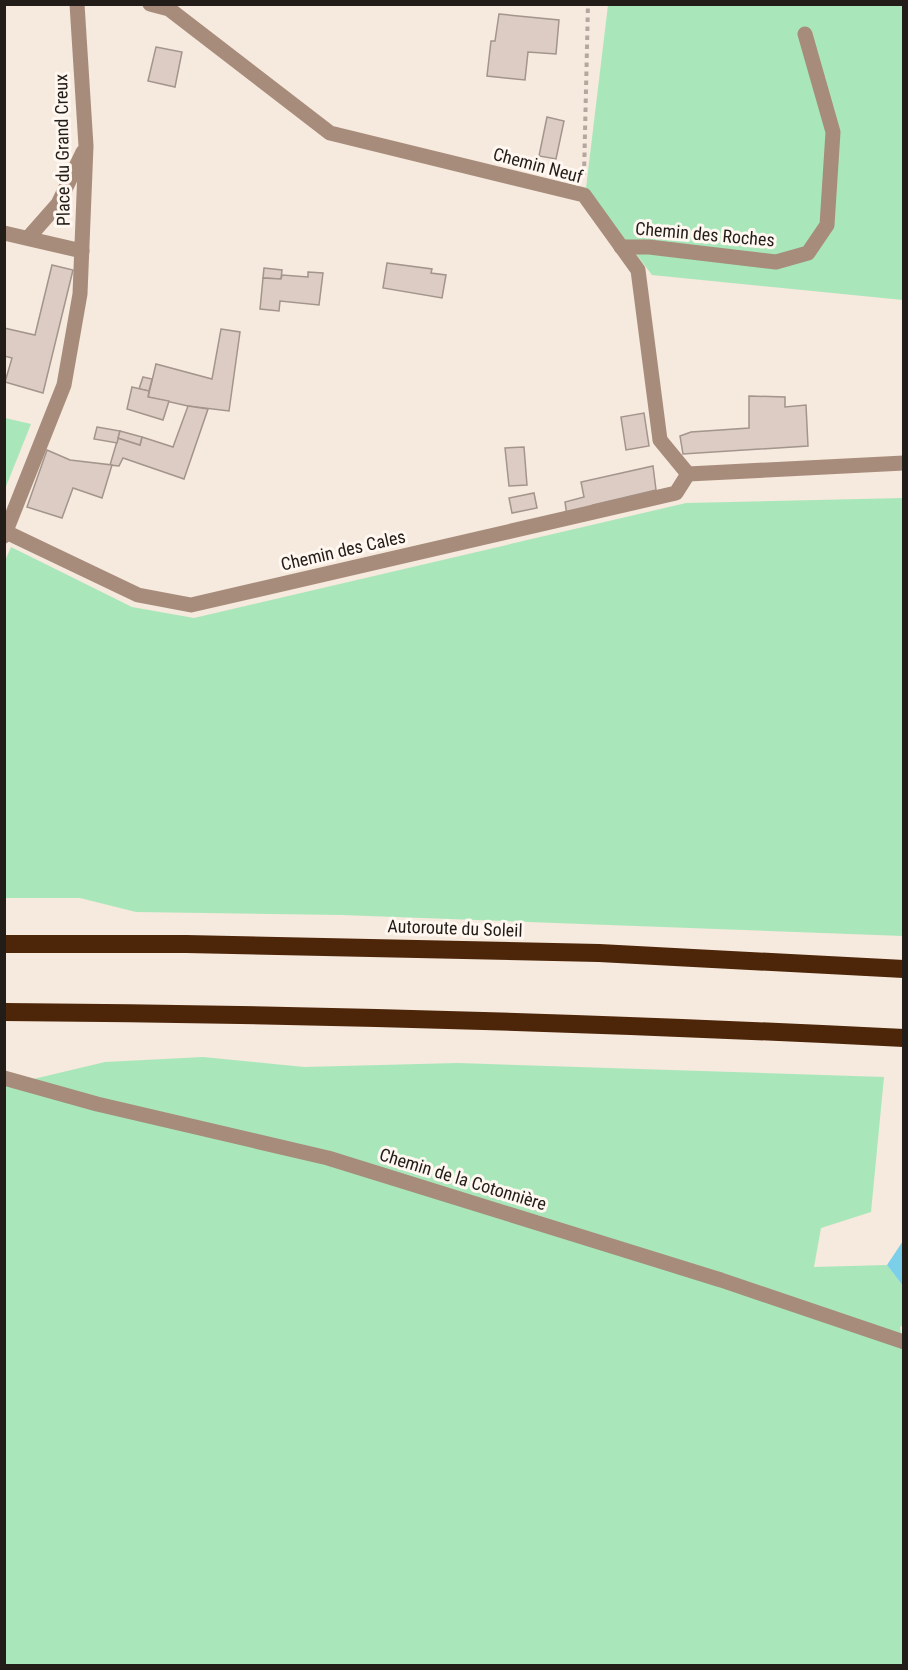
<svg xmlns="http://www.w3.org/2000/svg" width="908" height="1670" font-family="'Roboto Condensed',sans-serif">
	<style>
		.green { fill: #a9e7ba }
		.water { fill: #7bcfe9 }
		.building { fill: #dcccc3; stroke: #a3948c; stroke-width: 1.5 }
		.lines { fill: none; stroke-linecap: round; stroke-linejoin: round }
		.path { stroke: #b3a89f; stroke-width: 4; stroke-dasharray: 4.5 4.5; stroke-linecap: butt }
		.minor { stroke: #a78c7b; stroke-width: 15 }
		.highway { stroke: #4d2508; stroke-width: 18 }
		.labels { text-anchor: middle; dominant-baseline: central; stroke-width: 6; stroke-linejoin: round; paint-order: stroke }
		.street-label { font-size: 18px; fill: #221d19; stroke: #fff7f0 }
	</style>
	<rect width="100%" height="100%" fill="#f6e9dd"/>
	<g class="green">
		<polygon points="608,5 903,5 903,300 652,275 586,188"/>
		<polygon points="5,418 31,424 5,489 4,418"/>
		<polygon points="903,498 903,936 342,915 136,912 80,898 5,898 4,563 11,547 132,607 194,618 686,503"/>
		<polygon points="203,1057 304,1067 458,1063 884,1077 871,1212 821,1228 814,1267 887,1265 903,1286 903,1325 900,1327 904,1353 903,1665 5,1665 4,1086 105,1062"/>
	</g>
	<polygon class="water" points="903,1241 903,1286 887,1265"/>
	<g class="building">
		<polygon points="499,14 559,20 556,54 528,52 525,80 487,76 491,41 495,41"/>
		<polygon points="156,47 182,52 175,87 148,81"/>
		<polygon points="547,117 564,121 556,159 539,156"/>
		<polygon points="387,263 432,269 431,273 446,275 442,298 383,288"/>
		<polygon points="52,265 73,270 43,393 5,382 12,358 4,356 4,328 35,335"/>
		<polygon points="264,268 282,270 281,279 263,278"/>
		<polygon points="308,272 323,273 319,305 280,301 279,311 260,309 263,278 281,279 282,275 308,277"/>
		<polygon points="221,329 240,332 229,411 188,406 148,397 156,364 212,379"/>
		<polygon points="143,377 152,379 149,391 139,389"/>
		<polygon points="132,387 149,391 148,397 169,401 163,420 127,409"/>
		<polygon points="749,396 785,397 785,407 806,405 808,446 683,454 680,436 691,432 749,428"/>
		<polygon points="188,406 208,409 184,479 123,458 119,466 110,465 118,438 140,445 142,437 173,447"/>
		<polygon points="644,413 649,446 626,450 621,417"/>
		<polygon points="97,427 120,431 117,443 94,439"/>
		<polygon points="120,431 142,437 140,445 118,438"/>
		<polygon points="524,447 527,485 509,486 505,448"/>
		<polygon points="47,450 70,460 112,465 102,498 73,488 62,518 27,507"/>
		<polygon points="653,466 656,490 593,505 567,516 565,502 584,497 581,482"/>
		<polygon points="534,493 537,508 512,513 509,498"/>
	</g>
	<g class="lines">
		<polyline class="path" points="584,175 588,4"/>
		<g class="minor">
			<polyline points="150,4 169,9 330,133 584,195 638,270 660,440 688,474"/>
			<polyline points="4,233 82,251"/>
			<polyline points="28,238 58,204 83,152"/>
			<polyline points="621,247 649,247 776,262 808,253 827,225 833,132 805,34"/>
			<polyline points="688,474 904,463"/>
			<polyline points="6,532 138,595 191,605 676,493 688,474"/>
			<polyline points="4,536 64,385 80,294 86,146 77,4"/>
			<polyline points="4,1078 97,1104 328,1158 721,1280 904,1342"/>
		</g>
		<g class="highway">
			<polyline points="4,944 186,944 599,953 904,969"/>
			<path d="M4 1012C305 1014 604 1023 904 1038"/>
		</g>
	</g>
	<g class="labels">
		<g class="street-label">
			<text transform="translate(62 150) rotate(-91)">Place du Grand Creux</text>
			<text transform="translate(538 165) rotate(15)">Chemin Neuf</text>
			<text transform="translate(705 234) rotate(5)">Chemin des Roches</text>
			<text transform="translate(343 550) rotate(-13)">Chemin des Cales</text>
			<text transform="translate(455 928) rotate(2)">Autoroute du Soleil</text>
			<text transform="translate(463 1179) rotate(17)">Chemin de la Cotonnière</text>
		</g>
	</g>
	<rect width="908" height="1670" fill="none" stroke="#221d19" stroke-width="12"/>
</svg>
